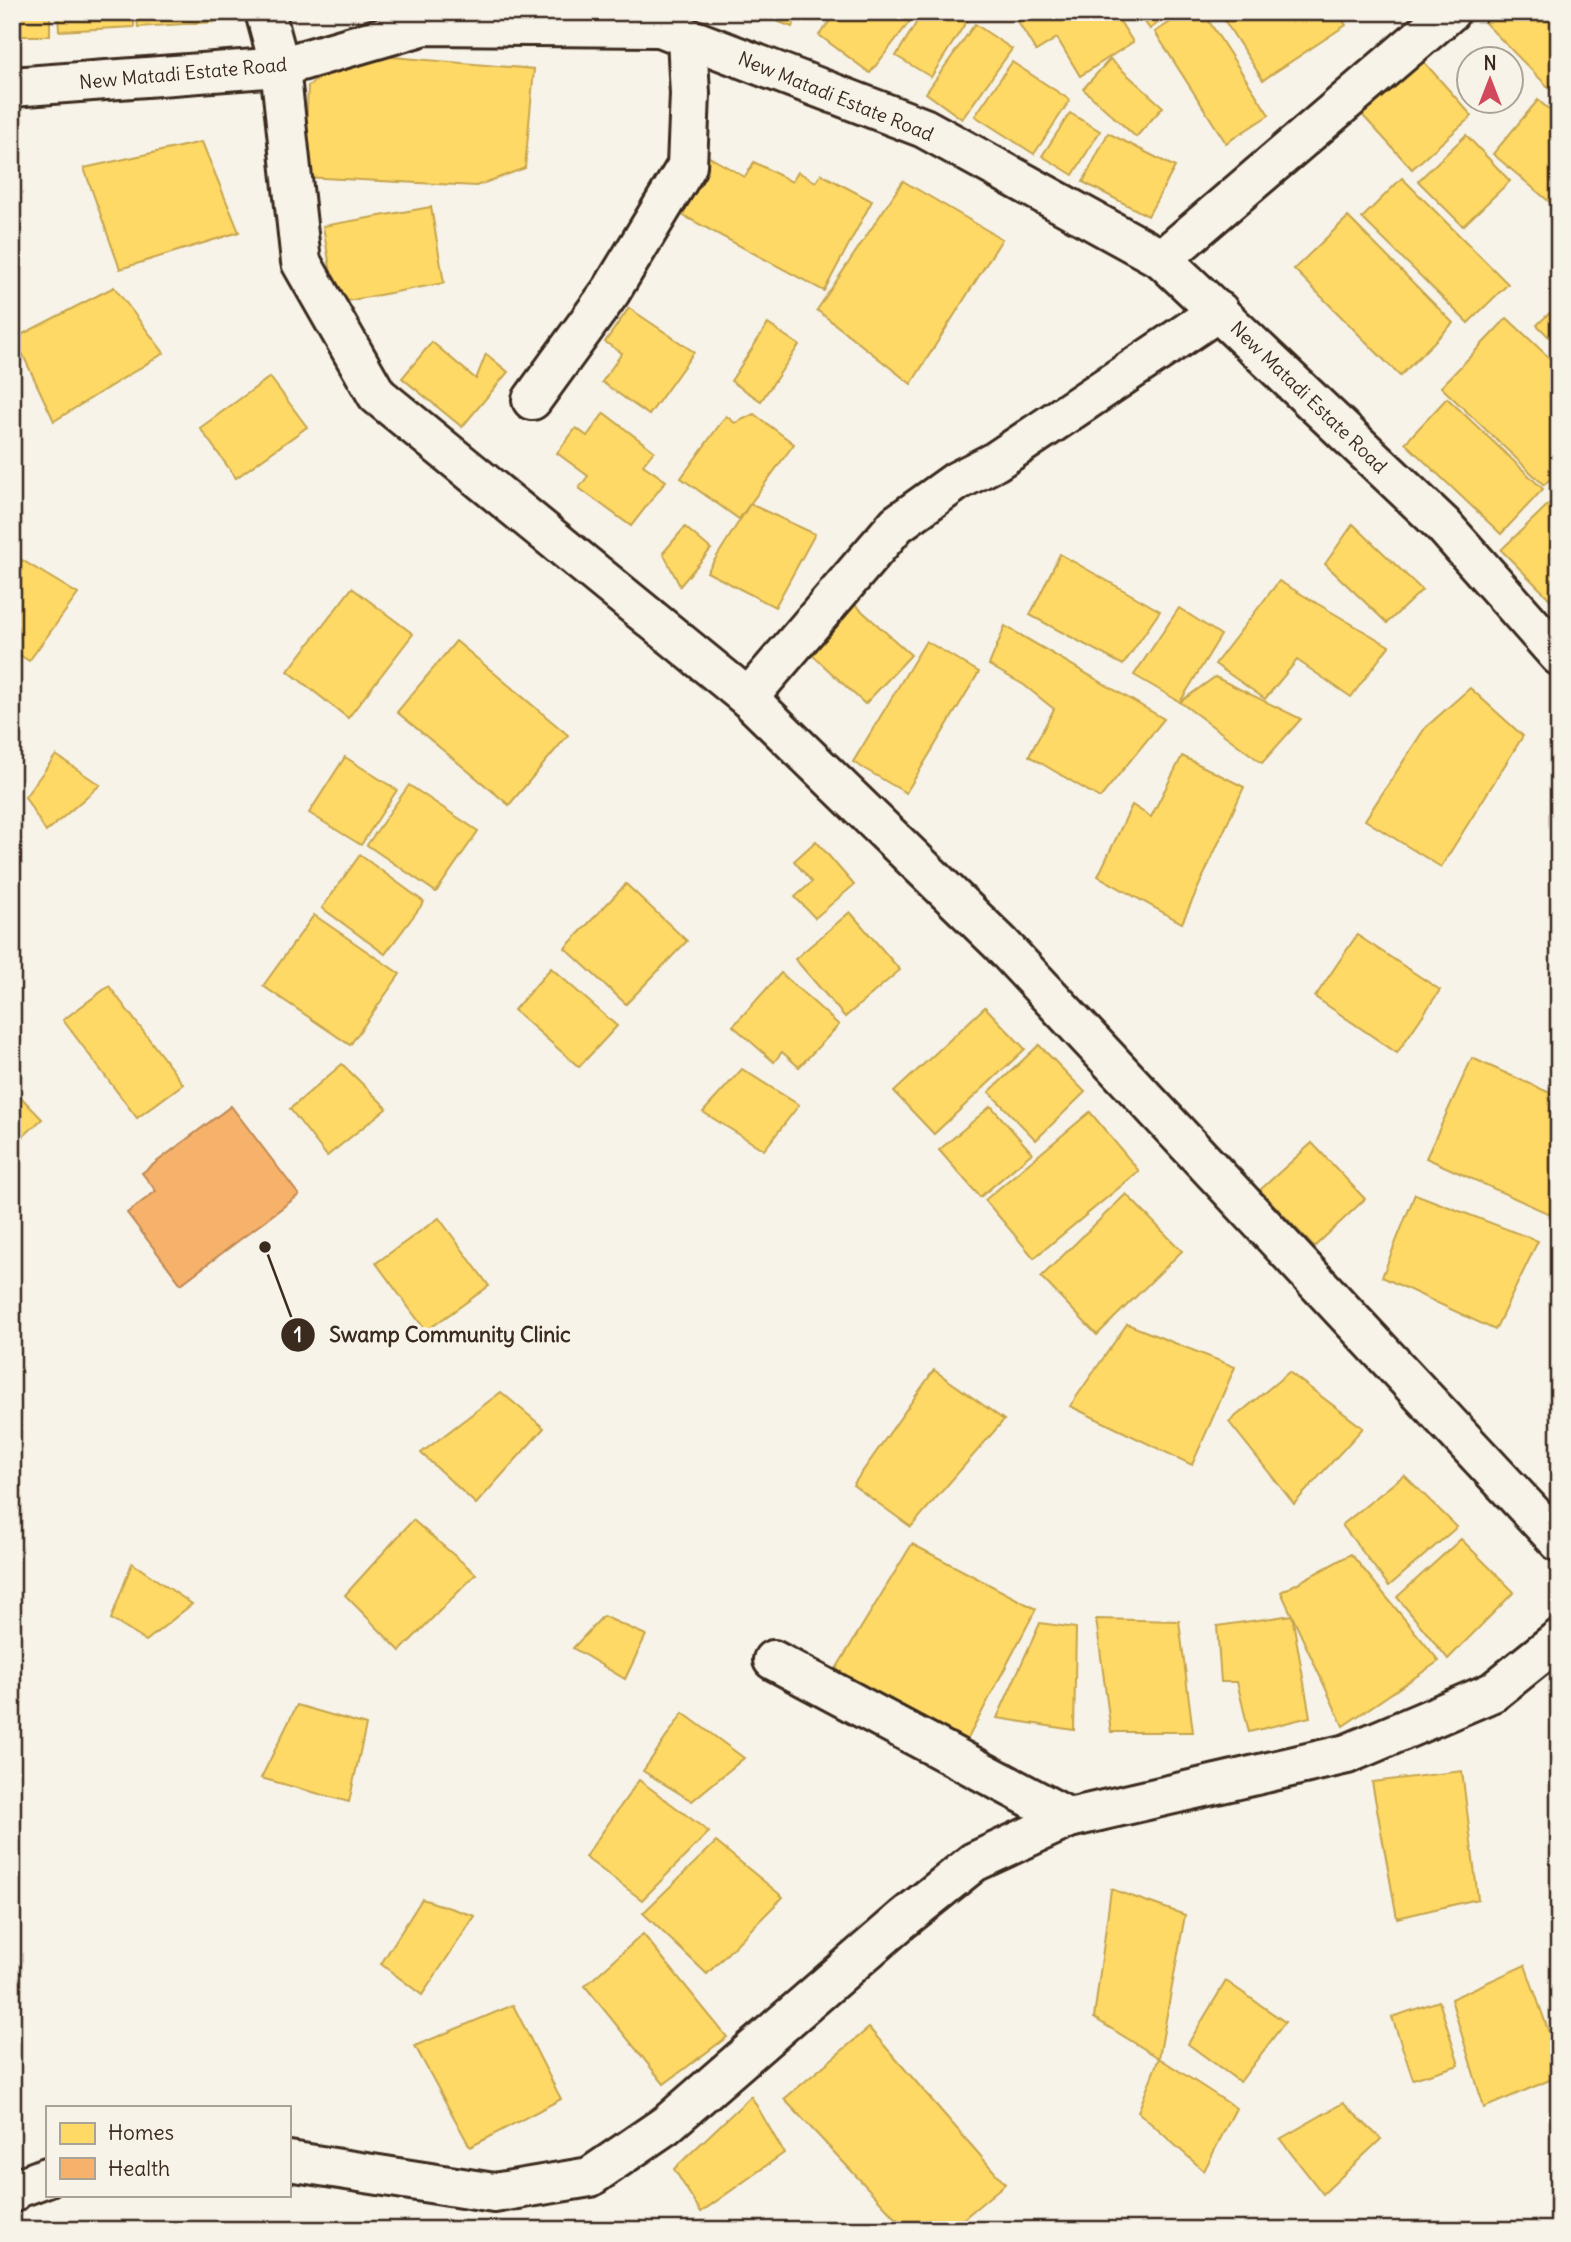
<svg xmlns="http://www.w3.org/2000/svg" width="1571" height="2242" font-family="Delius,sans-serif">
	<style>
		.homes { fill: #ffd966; stroke: #c4a450; stroke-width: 2 }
		.health { fill: #f6b26b; stroke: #be8954; stroke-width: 2 }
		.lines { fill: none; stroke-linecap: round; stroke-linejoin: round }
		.minor-casing { stroke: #3b2a1e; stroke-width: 44 }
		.minor { stroke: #f7f3e8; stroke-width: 38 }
		.labels { text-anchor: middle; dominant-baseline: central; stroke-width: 7; stroke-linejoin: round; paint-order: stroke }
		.street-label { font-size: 19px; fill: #3b2a1e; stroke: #f7f3e8 }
		.leader { fill: none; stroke: #3b2a1e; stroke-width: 2.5 }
		.callout-dot { fill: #3b2a1e; stroke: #f7f3e8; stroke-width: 2.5 }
		.mark-label { font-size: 21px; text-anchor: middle; font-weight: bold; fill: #fff }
		.callout-label { font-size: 21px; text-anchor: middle; font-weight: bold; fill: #3b2a1e; stroke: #f7f3e8; stroke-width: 7; stroke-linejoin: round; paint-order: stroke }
	</style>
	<rect width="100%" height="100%" fill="#f7f3e8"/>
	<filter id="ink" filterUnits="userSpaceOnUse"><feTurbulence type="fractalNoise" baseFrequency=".0143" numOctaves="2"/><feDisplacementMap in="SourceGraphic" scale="14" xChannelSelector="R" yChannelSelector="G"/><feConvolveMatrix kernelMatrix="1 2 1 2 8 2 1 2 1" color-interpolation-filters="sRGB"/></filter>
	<g filter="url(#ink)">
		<g class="homes">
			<rect x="12" y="12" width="38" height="24"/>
			<polygon points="58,12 134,12 134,27 59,31"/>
			<polygon points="137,12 213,12 214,22 138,27"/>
			<polygon points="753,12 799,12 792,27"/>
			<polygon points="837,12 917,12 870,73 819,35"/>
			<polygon points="923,12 956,12 968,19 931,77 896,56"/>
			<polygon points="1012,12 1114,12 1133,42 1080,76 1057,38 1036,51"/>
			<polygon points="1137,12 1172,12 1150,29"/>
			<polygon points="1186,12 1203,12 1269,115 1226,143 1155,32"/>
			<polygon points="1219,12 1337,12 1346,25 1263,80"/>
			<polygon points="1495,12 1559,12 1559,98 1484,22"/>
			<polygon points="975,24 1012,49 962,119 926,93"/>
			<polygon points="1416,53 1472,116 1412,169 1355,107"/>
			<polygon points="357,54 534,69 525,168 476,186 304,177 308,86"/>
			<polygon points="1110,59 1163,107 1136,137 1083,89"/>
			<polygon points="1012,62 1070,100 1034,154 975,116"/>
			<polygon points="1538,100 1559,118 1559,210 1493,154"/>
			<polygon points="1070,113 1100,131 1073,175 1042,156"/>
			<polygon points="1108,133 1175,167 1148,216 1083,182"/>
			<polygon points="1466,135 1510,181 1463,226 1418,181"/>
			<polygon points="202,142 239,232 120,269 84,168"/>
			<polygon points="704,154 745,177 754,162 792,182 798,172 816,182 821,174 872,201 824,291 673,210"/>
			<polygon points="1402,178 1508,284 1468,323 1362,218"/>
			<polygon points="903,181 1002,239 911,384 817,310"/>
			<polygon points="431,207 444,283 336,303 323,226"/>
			<polygon points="1348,217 1453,323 1400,376 1294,269"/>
			<polygon points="114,287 164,353 54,421 15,338"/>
			<polygon points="1559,304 1559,347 1537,325"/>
			<polygon points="629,308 694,352 649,415 602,382 622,353 605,342"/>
			<polygon points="1507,318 1559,367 1559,470 1544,485 1441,387"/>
			<polygon points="768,324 799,345 761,401 731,381"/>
			<polygon points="432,342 476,379 486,354 508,372 462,427 402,378"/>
			<polygon points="270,377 307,427 236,478 200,428"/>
			<polygon points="1447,398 1543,489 1501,534 1405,443"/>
			<polygon points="604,413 654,451 643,465 666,481 631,526 579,488 588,476 557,453 576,428 587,436"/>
			<polygon points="754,414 794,444 739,519 681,478 726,416 735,423"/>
			<polygon points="1555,498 1559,502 1559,608 1501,550"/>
			<polygon points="750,504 815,534 775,607 707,572"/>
			<polygon points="1353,524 1422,590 1387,623 1325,564"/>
			<polygon points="685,527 711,549 680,586 663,553"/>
			<polygon points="12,554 78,594 29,661 12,650"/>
			<polygon points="1060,554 1160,611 1123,665 1030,615"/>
			<polygon points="1279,581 1389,646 1351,697 1297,660 1265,699 1215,664"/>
			<polygon points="352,588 413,634 348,718 288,671"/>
			<polygon points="853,603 911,655 865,704 808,651"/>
			<polygon points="1179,608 1221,635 1180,702 1134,675"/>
			<polygon points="1005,626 1164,719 1100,798 1029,756 1054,709 1024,685 989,665"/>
			<polygon points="456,641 568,735 509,805 397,712"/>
			<polygon points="926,641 979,672 906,793 853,762"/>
			<polygon points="1215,677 1301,719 1262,763 1180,702"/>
			<polygon points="1470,688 1523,736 1441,867 1365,820 1425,728"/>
			<polygon points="56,755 100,785 46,832 25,797"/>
			<polygon points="1182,756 1244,787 1182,923 1098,876 1132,805 1151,817"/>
			<polygon points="345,757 397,790 361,845 309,813"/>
			<polygon points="409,785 478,831 436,892 367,845"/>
			<polygon points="816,841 854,885 815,918 795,897 812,882 794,861"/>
			<polygon points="360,855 424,902 385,954 322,908"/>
			<polygon points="626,884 687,941 626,1004 565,948"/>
			<polygon points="850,912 900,970 845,1017 795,959"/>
			<polygon points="314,915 400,974 350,1045 263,986"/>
			<polygon points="1357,935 1440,990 1397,1053 1315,997"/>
			<polygon points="551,968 617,1026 579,1067 514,1010"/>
			<polygon points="781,973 839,1025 799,1067 782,1052 774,1062 733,1026"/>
			<polygon points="109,986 183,1084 137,1118 63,1020"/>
			<polygon points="985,1007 1025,1049 934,1134 894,1092"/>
			<polygon points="1039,1045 1085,1092 1036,1140 989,1092"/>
			<polygon points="1472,1058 1559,1097 1559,1205 1554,1216 1426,1158"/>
			<polygon points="342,1064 387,1108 327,1156 290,1109"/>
			<polygon points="742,1069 799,1105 764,1150 703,1112"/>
			<polygon points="12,1088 42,1119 12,1147"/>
			<polygon points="991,1106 1032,1153 980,1197 939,1150"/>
			<polygon points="1090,1112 1139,1171 1034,1258 985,1200"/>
			<polygon points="1312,1143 1365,1199 1314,1247 1260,1190"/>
			<polygon points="1126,1194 1182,1251 1097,1335 1041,1277"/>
			<polygon points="1415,1194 1538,1241 1495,1330 1382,1277"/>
			<polygon points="439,1218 489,1286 426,1331 376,1263"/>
			<polygon points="1127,1324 1235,1367 1192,1465 1070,1406"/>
			<polygon points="934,1370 1004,1420 911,1527 853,1485"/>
			<polygon points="1289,1372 1363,1428 1294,1504 1229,1422"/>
			<polygon points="501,1392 544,1428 476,1504 421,1453"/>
			<polygon points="1404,1475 1457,1527 1389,1586 1342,1525"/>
			<polygon points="413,1520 476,1574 400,1651 345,1595"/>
			<polygon points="1461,1539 1514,1592 1448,1659 1397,1597"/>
			<polygon points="912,1544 1036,1609 965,1744 836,1669"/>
			<polygon points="1351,1554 1439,1661 1343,1726 1281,1592"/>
			<polygon points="132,1563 192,1604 146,1641 111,1619"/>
			<polygon points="1292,1615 1310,1717 1249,1732 1237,1682 1221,1682 1217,1626"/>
			<polygon points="603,1616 646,1635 625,1679 573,1648"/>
			<polygon points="1096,1619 1179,1621 1193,1732 1111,1732"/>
			<polygon points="1040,1623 1076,1628 1074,1730 997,1718"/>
			<polygon points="297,1705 366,1725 349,1802 261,1778"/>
			<polygon points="683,1713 744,1758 692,1801 643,1771"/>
			<polygon points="1462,1771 1478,1899 1397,1918 1372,1782"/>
			<polygon points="639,1780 709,1832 642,1900 585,1857"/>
			<polygon points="716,1842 783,1897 707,1974 643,1913"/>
			<polygon points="1111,1889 1185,1915 1159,2058 1094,2018"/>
			<polygon points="422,1899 475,1916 422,1995 381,1964"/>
			<polygon points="643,1934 727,2037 664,2084 585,1986"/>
			<polygon points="1525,1965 1559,2061 1559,2076 1484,2108 1451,1999"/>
			<polygon points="1226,1981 1285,2022 1240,2082 1188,2044"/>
			<polygon points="1439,2001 1459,2065 1413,2079 1392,2017"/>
			<polygon points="513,2005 561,2099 470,2147 415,2046"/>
			<polygon points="869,2028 1005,2184 950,2230 907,2230 784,2099"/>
			<polygon points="1159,2058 1236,2108 1204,2171 1138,2112"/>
			<polygon points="751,2096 784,2153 701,2212 674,2169"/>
			<polygon points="1343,2103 1381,2139 1323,2194 1280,2139"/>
		</g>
		<polygon class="health" points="231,1106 299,1195 181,1284 127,1213 156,1191 142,1173"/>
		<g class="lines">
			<g class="minor-casing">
				<g id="minor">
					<polyline points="265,12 280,67 301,262 377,395 748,698 1000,943 1559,1542"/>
					<polyline points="12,87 280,67 425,25 660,27 924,128 1162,259 1443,525 1559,656"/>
					<polyline points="1162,259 1450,12"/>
					<polyline points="532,400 611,291 687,166 690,94 687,38"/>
					<polyline points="748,698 897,524 957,481 996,461 1219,311"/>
					<polyline points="773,1660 1069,1818"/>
					<polyline points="289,2161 494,2193 590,2177 666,2125 903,1919 974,1862 1069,1818 1347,1754 1493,1692 1559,1639"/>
					<polyline points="12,2193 15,2189 47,2177"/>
				</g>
			</g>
			<use href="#minor" class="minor"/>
		</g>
	</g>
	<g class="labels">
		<g class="street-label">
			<text transform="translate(183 73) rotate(-5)">New Matadi Estate Road</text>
			<text transform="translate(836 96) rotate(22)">New Matadi Estate Road</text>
			<text transform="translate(1309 397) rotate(44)">New Matadi Estate Road</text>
		</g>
	</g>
	<path class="leader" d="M265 1247L298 1335"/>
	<g class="callout-dot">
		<circle cx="265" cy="1247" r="7"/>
		<circle cx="298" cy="1335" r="18"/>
	</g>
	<g class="mark-label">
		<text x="298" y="1342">1</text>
	</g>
	<g class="callout-label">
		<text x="450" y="1342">Swamp Community Clinic</text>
	</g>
	<rect width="1571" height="2242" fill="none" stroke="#f7f3e8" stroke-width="42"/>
	<rect x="21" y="21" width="1529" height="2200" fill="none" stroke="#3b2a1e" stroke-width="2.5" filter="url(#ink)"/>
	<rect x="46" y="2106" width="245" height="91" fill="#f7f3e8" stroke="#aca397" stroke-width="2"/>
	<rect x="60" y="2123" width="35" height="21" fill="#ffd966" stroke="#aca397" stroke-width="2"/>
	<text x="108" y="2140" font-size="21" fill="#3b2a1e">Homes</text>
	<rect x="60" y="2158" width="35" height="21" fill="#f6b26b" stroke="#aca397" stroke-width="2"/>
	<text x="108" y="2176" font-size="21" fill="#3b2a1e">Health</text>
	<g transform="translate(1490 80)"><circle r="33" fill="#f7f3e8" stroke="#aca397" stroke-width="2"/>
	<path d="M0-5L12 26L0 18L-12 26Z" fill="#d1495b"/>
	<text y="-10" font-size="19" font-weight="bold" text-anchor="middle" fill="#3b2a1e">N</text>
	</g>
</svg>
